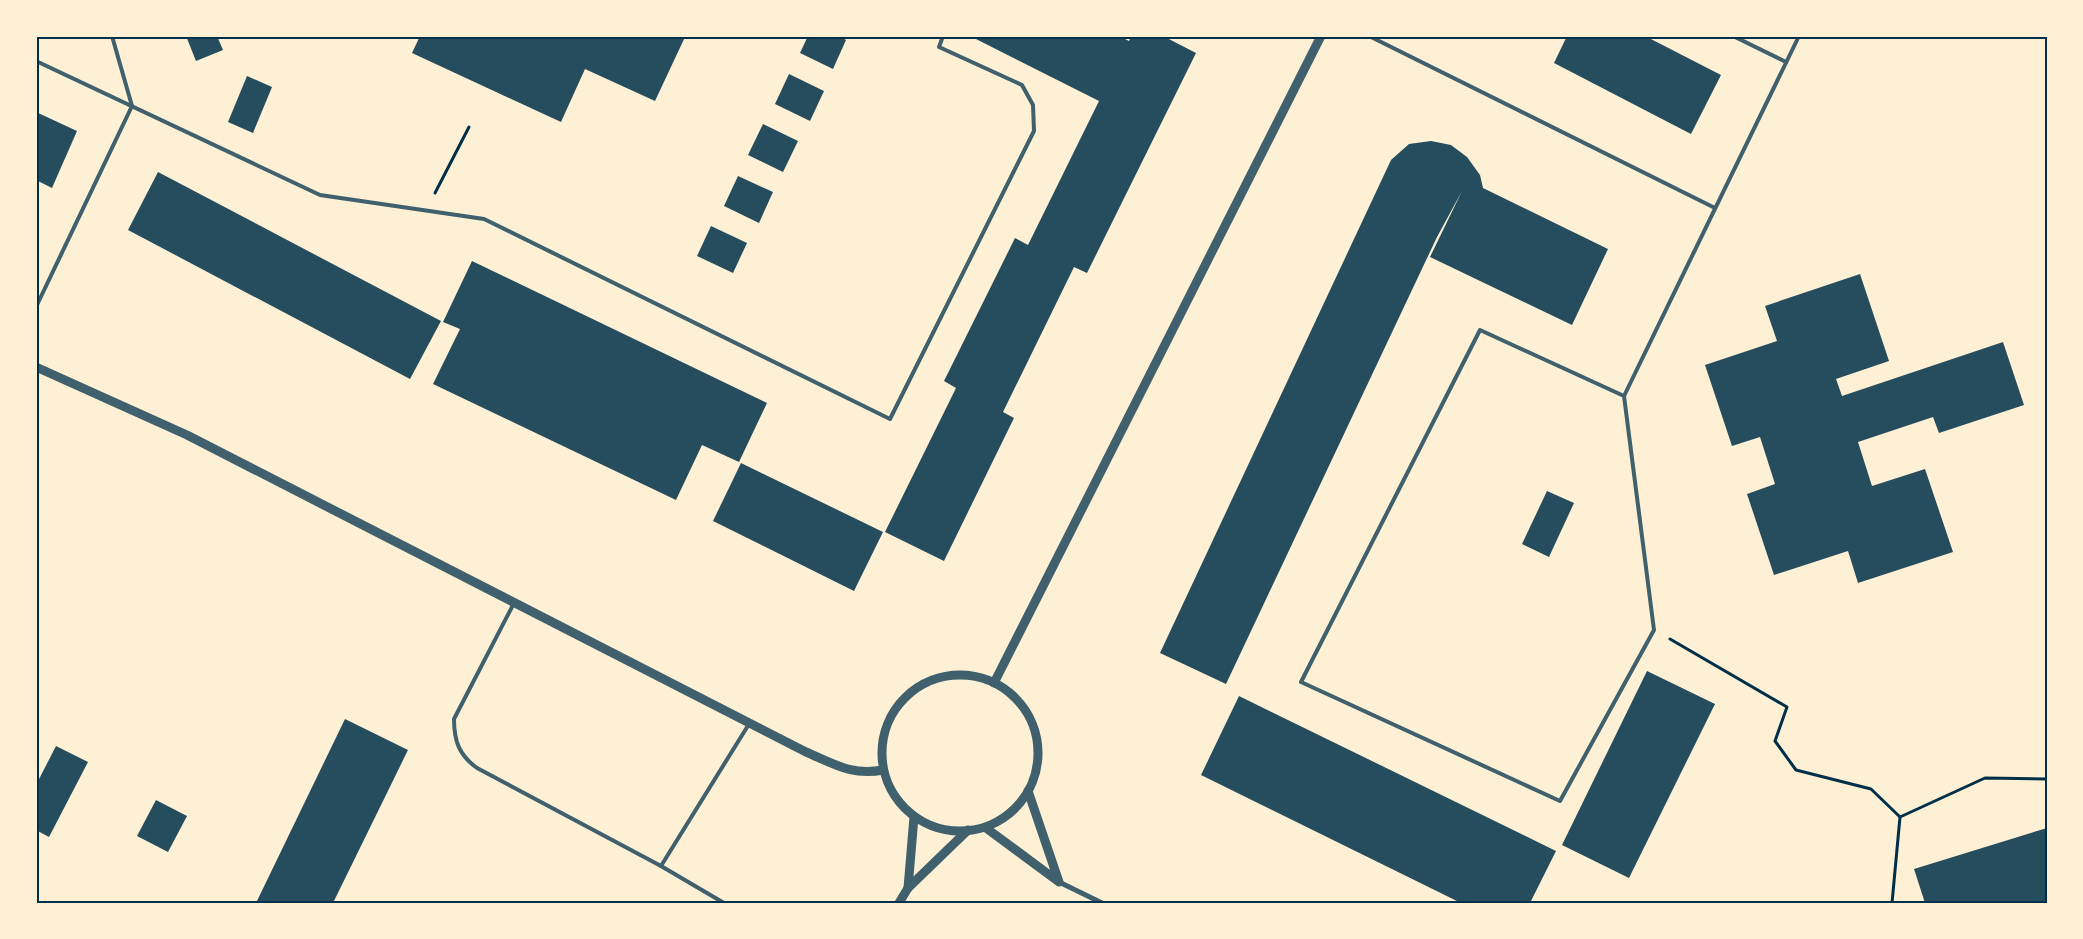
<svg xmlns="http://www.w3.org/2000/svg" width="2083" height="939" font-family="'IBM Plex Serif',serif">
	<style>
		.building { fill: #264d5e }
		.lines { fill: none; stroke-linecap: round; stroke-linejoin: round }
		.path { stroke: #003049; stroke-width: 3 }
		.service { stroke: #3f606c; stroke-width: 4 }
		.minor { stroke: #3f606c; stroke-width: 5 }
		.tertiary { stroke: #3f606c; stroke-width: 9 }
		.neatline { fill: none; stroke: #003049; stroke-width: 2 }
	</style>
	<rect width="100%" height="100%" fill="#fdf0d5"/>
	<g class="building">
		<polygon points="186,36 217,36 223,50 196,61"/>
		<polygon points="420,36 683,36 685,37 655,101 585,69 561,122 412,53"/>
		<polygon points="808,36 839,36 846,40 833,69 800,53"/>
		<polygon points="970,36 1119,36 1129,41 1131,36 1163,36 1196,53 1087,273 1074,267 1003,412 1014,418 944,561 885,532 956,388 944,381 1015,238 1028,245 1099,101"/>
		<polygon points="1567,36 1645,36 1721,75 1691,134 1554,63"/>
		<polygon points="789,74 824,91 810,121 775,104"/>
		<polygon points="247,76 272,87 253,133 228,122"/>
		<polygon points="36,112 77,131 52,188 36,180"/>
		<polygon points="763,124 798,141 783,172 748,155"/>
		<polygon points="1431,141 1451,145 1467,157 1480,175 1483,188 1608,249 1572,325 1430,257 1462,191 1437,237 1226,684 1160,653 1391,160 1409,144"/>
		<polygon points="158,172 441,321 410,379 128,230"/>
		<polygon points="738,176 773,192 759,223 724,206"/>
		<polygon points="711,226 747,243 733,273 697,256"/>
		<polygon points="472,261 767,403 739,462 702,445 676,500 433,384 460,329 443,322"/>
		<polygon points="1860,274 1889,361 1836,379 1842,396 2003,342 2024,405 1939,433 1933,417 1858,442 1872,486 1925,469 1953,552 1858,583 1848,551 1774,575 1747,494 1775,484 1760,437 1732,446 1705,365 1777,341 1765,306"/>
		<polygon points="741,463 883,532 854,591 713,521"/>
		<polygon points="1547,491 1574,503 1549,557 1522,544"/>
		<polygon points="1647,671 1715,704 1629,878 1562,845"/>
		<polygon points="1239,696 1556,851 1530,903 1461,903 1201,775"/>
		<polygon points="345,719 408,750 333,903 256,903"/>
		<polygon points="56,746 88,762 49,837 36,830 36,785"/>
		<polygon points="156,800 187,816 168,852 137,836"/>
		<polygon points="2047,828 2047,903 1925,903 1914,869"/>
	</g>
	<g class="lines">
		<g class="path">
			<polyline points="435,193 469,127"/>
			<polyline points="1670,639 1787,707 1775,741 1796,770 1871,789 1900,817 1985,778 2047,779"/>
			<polyline points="1892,903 1900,817"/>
		</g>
		<g class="service">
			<polyline points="1369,36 1715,208"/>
			<polyline points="1733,36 1786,62"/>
			<polyline points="36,61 320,195 484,219 890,419 1034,131 1033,105 1022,85 939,47 943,36"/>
			<polyline points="36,307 132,106 112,36"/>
			<polyline points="1624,396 1480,330 1301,682 1560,801 1654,630 1624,396 1799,36"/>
			<path d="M514 603 454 719C454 741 459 755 477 768L661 866 724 903"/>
			<polyline points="661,866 749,724"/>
		</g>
		<polyline class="minor" points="1059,882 1102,903"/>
		<g class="tertiary">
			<path d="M36 367 187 435 806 752C834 764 852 776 883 770"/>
			<circle cx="960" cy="753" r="78"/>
			<polyline points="994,683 1321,36"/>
			<polyline points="986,828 1059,882 1028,791"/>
			<polyline points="908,888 914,817"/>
			<polyline points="899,903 908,888 968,830"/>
		</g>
	</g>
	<rect width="2083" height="939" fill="none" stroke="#fdf0d5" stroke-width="75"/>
	<rect x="38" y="38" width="2008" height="864" class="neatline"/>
</svg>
